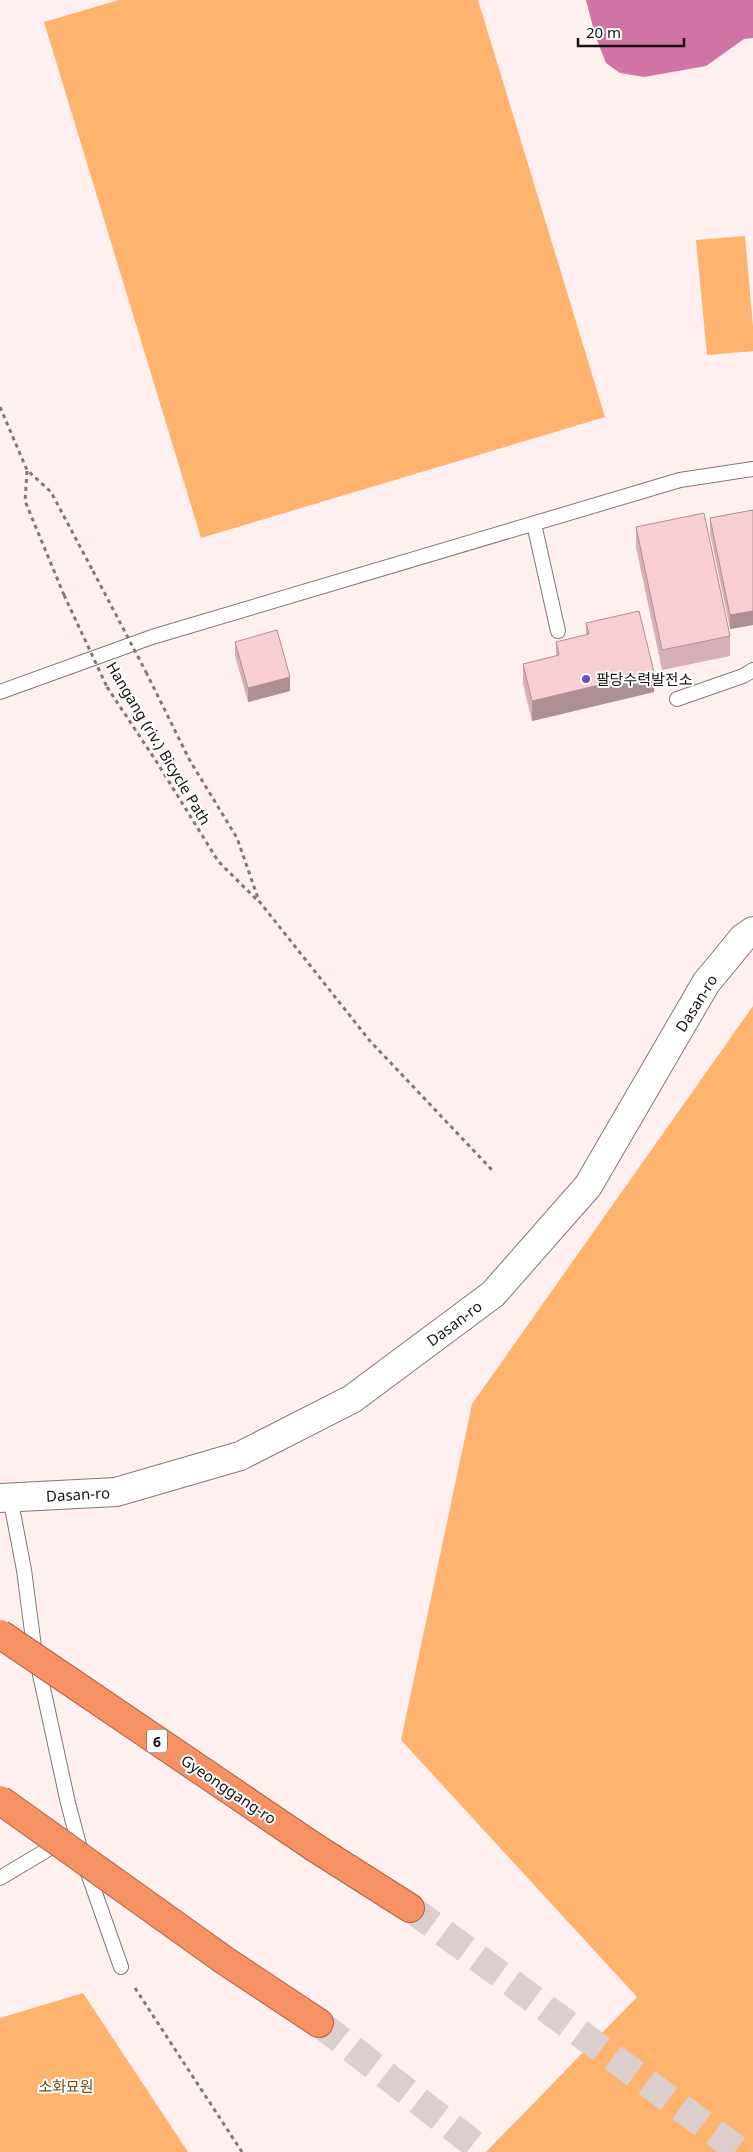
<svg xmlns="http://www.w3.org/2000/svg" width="753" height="2152" font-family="'Noto Sans','Noto Sans KR',sans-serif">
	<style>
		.green { fill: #fdb26d }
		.water { fill: #d074a3 }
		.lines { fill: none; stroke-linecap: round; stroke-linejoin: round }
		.highway-tunnel { stroke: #dccecd; stroke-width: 28; stroke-dasharray: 28 14; stroke-linecap: butt }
		.lane-casing { stroke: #857776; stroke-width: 16 }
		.secondary-casing { stroke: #857776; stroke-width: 30 }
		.highway-casing { stroke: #a86547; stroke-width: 30 }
		.path { stroke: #817776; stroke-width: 3; stroke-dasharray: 4 4; stroke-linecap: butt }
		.lane { stroke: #fff; stroke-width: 14 }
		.secondary { stroke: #fff; stroke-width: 28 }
		.highway { stroke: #f69164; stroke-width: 28 }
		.highway-bridge-casing { stroke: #a86547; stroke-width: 30; stroke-linecap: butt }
		.path-bridge { stroke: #817776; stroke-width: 3; stroke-dasharray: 4 4; stroke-linecap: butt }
		.highway-bridge { stroke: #f69164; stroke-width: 28 }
		.wall { fill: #d6b0b6 }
		.shaded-wall { fill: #ae9094 }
		.building { fill: #f9cdd4; stroke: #ae9094 }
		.poi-dot { fill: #714bc4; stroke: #fff; stroke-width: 2 }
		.labels { text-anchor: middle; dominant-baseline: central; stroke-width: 4; stroke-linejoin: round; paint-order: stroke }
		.shield { fill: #fff; stroke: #5d5a59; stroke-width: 1 }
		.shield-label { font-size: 14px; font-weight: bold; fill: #181312 }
		.poi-label { font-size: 15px; fill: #181312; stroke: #fff; text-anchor: start }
		.street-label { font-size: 15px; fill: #181312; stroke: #fff }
		.park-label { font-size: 15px; fill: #7a4811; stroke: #fff }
	</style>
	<rect width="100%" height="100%" fill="#ffefee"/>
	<g class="green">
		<polygon points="119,0 478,0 605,417 201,538 44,22"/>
		<polygon points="745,236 753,327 753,351 707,355 696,240"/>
		<polygon points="753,1006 753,2152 486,2152 637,1997 401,1740 472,1404"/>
		<polygon points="83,1993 188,2152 0,2152 0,2018"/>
	</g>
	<polygon class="water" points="586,0 753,0 753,38 744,39 706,66 644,77 620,73 606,63 595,35"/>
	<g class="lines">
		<g class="highway-tunnel">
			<polyline points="410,1908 741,2152"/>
			<polyline points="319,2023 484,2152"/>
		</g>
		<g class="lane-casing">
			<g id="lane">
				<polyline points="534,524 558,631"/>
				<polyline points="0,692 152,637 680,480 753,469"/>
				<polyline points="677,699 743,676 753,670"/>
				<polyline points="10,1497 24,1570 34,1647 68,1803 82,1856 121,1967"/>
				<polyline points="0,1878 62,1841"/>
			</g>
		</g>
		<g class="secondary-casing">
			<polyline id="secondary" points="0,1498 116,1492 240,1456 352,1399 493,1294 588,1186 706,983 743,938 753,931"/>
		</g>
		<g class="highway-casing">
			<g id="highway">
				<polyline points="314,1847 410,1908"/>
				<polyline points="224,1960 319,2023"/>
			</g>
		</g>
		<g class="path">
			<polyline points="0,407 27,470 51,492 93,571"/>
			<polyline points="27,471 25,501 64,595"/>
			<polyline points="146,672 189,759 237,838 259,901 370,1041 493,1171"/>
			<polyline points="107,687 158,764 218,861 258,901"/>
			<polyline points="135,1988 242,2152"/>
		</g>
		<use href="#lane" class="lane"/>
		<use href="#secondary" class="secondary"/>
		<use href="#highway" class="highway"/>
		<g class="highway-bridge-casing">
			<g id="highway-bridge">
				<polyline points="0,1634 314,1847"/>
				<polyline points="0,1800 224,1960"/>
			</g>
		</g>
		<g class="path-bridge">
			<polyline points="93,571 146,672"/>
			<polyline points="64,595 107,687"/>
		</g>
		<use href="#highway-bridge" class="highway-bridge"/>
	</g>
	<g class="wall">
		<polygon points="753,510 753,625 730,629 710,533 710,518"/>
		<polygon points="636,527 730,636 730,656 662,670 636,547"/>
		<polygon points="586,623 654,692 532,721 523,684 523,664 556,656 556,642 586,635"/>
		<polygon points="235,642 290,691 248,702 235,656"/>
	</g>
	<g class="shaded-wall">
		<polygon points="753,611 753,625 730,629 730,615"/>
		<polygon points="654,672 654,692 532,721 532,701"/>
		<polygon points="290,677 290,691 248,702 248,688"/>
	</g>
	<g class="building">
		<polygon points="753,510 753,611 730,615 710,518"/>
		<polygon points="704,513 730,636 662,650 636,527"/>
		<polygon points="639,611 654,672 532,701 523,664 559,655 556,642 589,634 586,623"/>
		<polygon points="277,630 290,677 248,688 235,642"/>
	</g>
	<circle class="poi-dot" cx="586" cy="679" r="5"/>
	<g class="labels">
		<rect class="shield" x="147" y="1729.5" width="20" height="23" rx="4"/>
		<g class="shield-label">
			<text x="157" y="1741">6</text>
		</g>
		<g class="poi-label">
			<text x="596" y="679">팔당수력발전소</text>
		</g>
		<g class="street-label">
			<text transform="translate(159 743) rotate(59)">Hangang (riv.) Bicycle Path</text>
			<text transform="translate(696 1003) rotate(-58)">Dasan-ro</text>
			<text transform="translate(454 1323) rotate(-37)">Dasan-ro</text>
			<text transform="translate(78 1494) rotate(-3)">Dasan-ro</text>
			<text transform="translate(229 1789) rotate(34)">Gyeonggang-ro</text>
		</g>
		<g class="park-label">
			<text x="66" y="2086">소화묘원</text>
		</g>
	</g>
	<path d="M578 38v8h106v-8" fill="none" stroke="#181312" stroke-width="2.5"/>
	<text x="586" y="38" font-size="15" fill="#181312" stroke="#ffffff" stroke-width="4" paint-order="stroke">20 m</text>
</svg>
